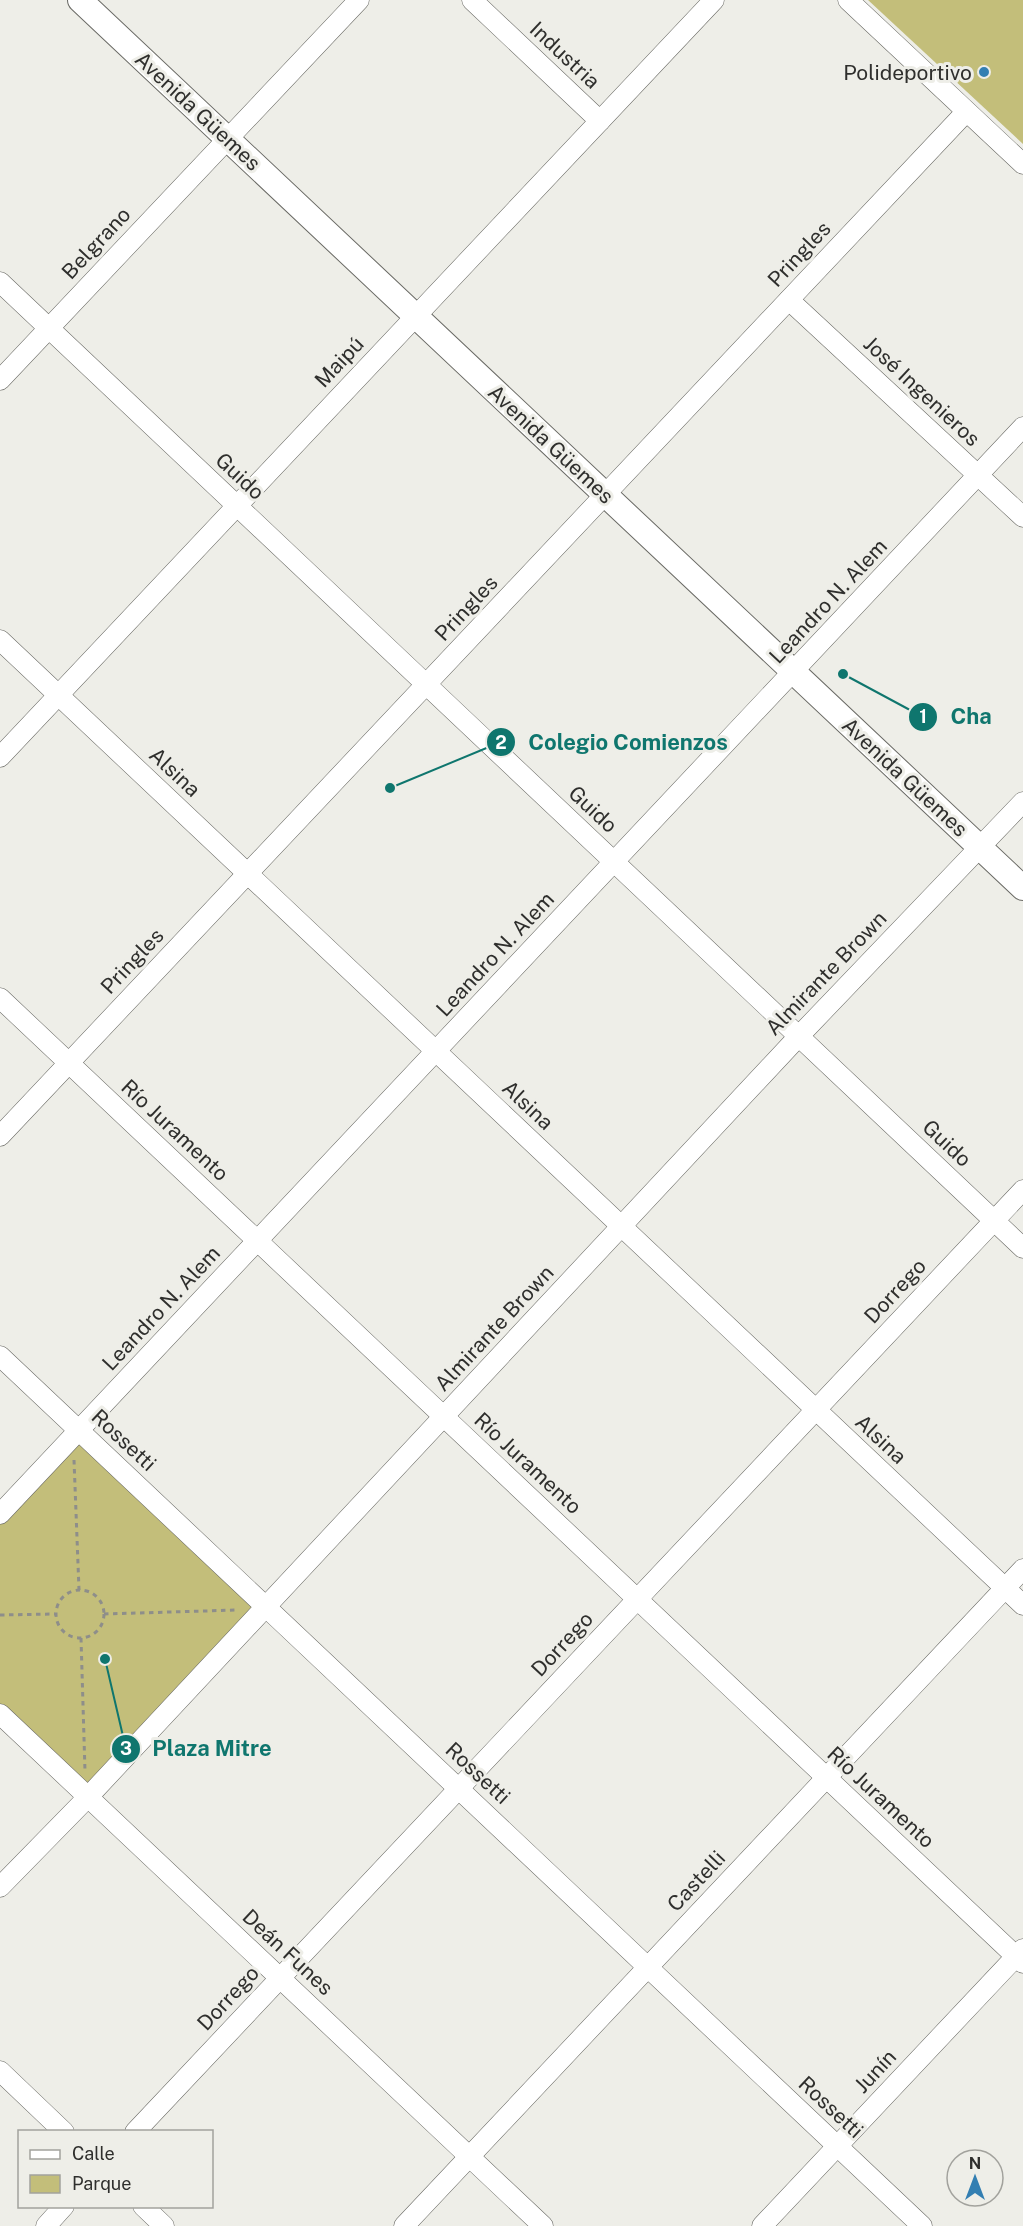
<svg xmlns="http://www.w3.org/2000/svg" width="1023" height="2226" font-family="'Public Sans',sans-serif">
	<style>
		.green { fill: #c3be7a }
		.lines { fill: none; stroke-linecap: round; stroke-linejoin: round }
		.minor-casing { stroke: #696964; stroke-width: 21 }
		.major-casing { stroke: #696964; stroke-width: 26 }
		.path { stroke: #8e8e8a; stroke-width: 3; stroke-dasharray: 4.5 4.5; stroke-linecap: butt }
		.minor { stroke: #fff; stroke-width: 20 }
		.major { stroke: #fff; stroke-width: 24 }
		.poi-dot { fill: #337fb2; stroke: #eeeee8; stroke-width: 2 }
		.labels { text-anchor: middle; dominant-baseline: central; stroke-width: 6; stroke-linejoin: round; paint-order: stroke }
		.street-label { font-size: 21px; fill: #2f2f2d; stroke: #eeeee8 }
		.poi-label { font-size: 21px; fill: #2f2f2d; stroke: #eeeee8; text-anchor: end }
		.leader { fill: none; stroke: #0f766e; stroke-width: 2 }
		.callout-dot { fill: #0f766e; stroke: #eeeee8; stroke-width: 2 }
		.mark-label { font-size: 18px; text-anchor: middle; font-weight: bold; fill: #fff }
		.callout-label { font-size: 22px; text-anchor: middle; font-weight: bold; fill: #0f766e; stroke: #eeeee8; stroke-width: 6; stroke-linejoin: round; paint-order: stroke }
	</style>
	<rect width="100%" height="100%" fill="#eeeee8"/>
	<g class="green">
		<polygon points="868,0 1023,0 1023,144"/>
		<polygon points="74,1439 256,1610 86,1791 0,1709 0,1517"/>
	</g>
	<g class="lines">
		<g class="minor-casing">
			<g id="minor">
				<polyline points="472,0 600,121"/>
				<polyline points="848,0 1023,164"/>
				<polyline points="0,282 1023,1248"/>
				<polyline points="789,300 1023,517"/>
				<polyline points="0,380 359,0"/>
				<polyline points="0,640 1023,1605"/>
				<polyline points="0,757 714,0"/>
				<polyline points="0,998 1023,1963"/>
				<polyline points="0,1136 966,112"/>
				<polyline points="0,1356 922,2226"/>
				<polyline points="0,1514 1023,427"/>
				<polyline points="0,1714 543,2226"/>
				<polyline points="0,1887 88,1797 799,1036 1023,802"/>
				<polyline points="0,2071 64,2132"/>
				<polyline points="135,2132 1023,1190"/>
				<polyline points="143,2206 164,2226"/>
				<polyline points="46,2226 64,2206"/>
				<polyline points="404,2226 1023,1569"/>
				<polyline points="762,2226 1023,1949"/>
			</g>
		</g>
		<g class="major-casing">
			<polyline id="major" points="80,0 1023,888"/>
		</g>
		<g class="path">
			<polyline points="74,1460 79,1590"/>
			<circle cx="80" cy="1614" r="24"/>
			<polyline points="104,1614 237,1610"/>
			<polyline points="0,1615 55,1614"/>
			<polyline points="81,1638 85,1771"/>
		</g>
		<use href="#minor" class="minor"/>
		<use href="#major" class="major"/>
	</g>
	<circle class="poi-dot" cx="984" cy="72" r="6"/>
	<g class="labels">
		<g class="street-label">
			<text transform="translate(565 55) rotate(43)">Industria</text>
			<text transform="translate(198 111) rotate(43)">Avenida Güemes</text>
			<text transform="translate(96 243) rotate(-47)">Belgrano</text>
			<text transform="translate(799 254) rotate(-47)">Pringles</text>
			<text transform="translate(339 362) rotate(-47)">Maipú</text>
			<text transform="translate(922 391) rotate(43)">José Ingenieros</text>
			<text transform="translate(551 444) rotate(43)">Avenida Güemes</text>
			<text transform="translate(240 476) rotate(43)">Guido</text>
			<text transform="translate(828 601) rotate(-47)">Leandro N. Alem</text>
			<text transform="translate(466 608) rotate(-47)">Pringles</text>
			<text transform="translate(175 772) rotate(43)">Alsina</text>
			<text transform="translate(905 777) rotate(43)">Avenida Güemes</text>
			<text transform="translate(593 809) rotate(43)">Guido</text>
			<text transform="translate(495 954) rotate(-47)">Leandro N. Alem</text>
			<text transform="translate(132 961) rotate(-47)">Pringles</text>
			<text transform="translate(826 973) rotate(-46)">Almirante Brown</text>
			<text transform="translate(528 1105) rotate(43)">Alsina</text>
			<text transform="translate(175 1130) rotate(43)">Río Juramento</text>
			<text transform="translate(947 1143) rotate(43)">Guido</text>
			<text transform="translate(895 1291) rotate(-47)">Dorrego</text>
			<text transform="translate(161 1308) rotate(-47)">Leandro N. Alem</text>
			<text transform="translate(494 1328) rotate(-47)">Almirante Brown</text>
			<text transform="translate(881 1439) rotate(43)">Alsina</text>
			<text transform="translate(124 1440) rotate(43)">Rossetti</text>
			<text transform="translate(528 1463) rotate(43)">Río Juramento</text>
			<text transform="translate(562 1644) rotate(-47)">Dorrego</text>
			<text transform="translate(478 1773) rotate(43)">Rossetti</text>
			<text transform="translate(881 1797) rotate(43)">Río Juramento</text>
			<text transform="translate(696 1881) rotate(-47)">Castelli</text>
			<text transform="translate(288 1952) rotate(43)">Deán Funes</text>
			<text transform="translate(228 1998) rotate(-47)">Dorrego</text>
			<text transform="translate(875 2071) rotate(-47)">Junín</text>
			<text transform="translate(831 2107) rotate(43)">Rossetti</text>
		</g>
		<g class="poi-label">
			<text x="972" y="72">Polideportivo</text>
		</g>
	</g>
	<path class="leader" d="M843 674L923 717M390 788L501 742M105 1659L126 1749"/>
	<g class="callout-dot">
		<circle cx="843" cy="674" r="6"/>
		<circle cx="390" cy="788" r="6"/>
		<circle cx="105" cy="1659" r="6"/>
		<circle cx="923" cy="717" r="15"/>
		<circle cx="501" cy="742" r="15"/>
		<circle cx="126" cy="1749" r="15"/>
	</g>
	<g class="mark-label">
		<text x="923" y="723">1</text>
		<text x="501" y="749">2</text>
		<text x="126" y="1755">3</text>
	</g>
	<g class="callout-label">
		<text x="971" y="724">Cha</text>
		<text x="628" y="750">Colegio Comienzos</text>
		<text x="212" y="1756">Plaza Mitre</text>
	</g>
	<rect x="18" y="2130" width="195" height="78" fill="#eeeee8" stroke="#a2a29d" stroke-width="1.5"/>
	<rect x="30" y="2150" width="30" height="9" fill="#ffffff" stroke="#a2a29d" stroke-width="1.5"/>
	<text x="72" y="2160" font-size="18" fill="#2f2f2d">Calle</text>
	<rect x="30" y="2175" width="30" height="18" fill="#c3be7a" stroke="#a2a29d" stroke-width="1.5"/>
	<text x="72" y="2190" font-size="18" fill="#2f2f2d">Parque</text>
	<g transform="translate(975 2178)"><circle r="28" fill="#eeeee8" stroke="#a2a29d" stroke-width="1.5"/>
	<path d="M0-4.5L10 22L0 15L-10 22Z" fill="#337fb2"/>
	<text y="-9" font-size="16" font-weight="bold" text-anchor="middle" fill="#2f2f2d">N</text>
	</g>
</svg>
